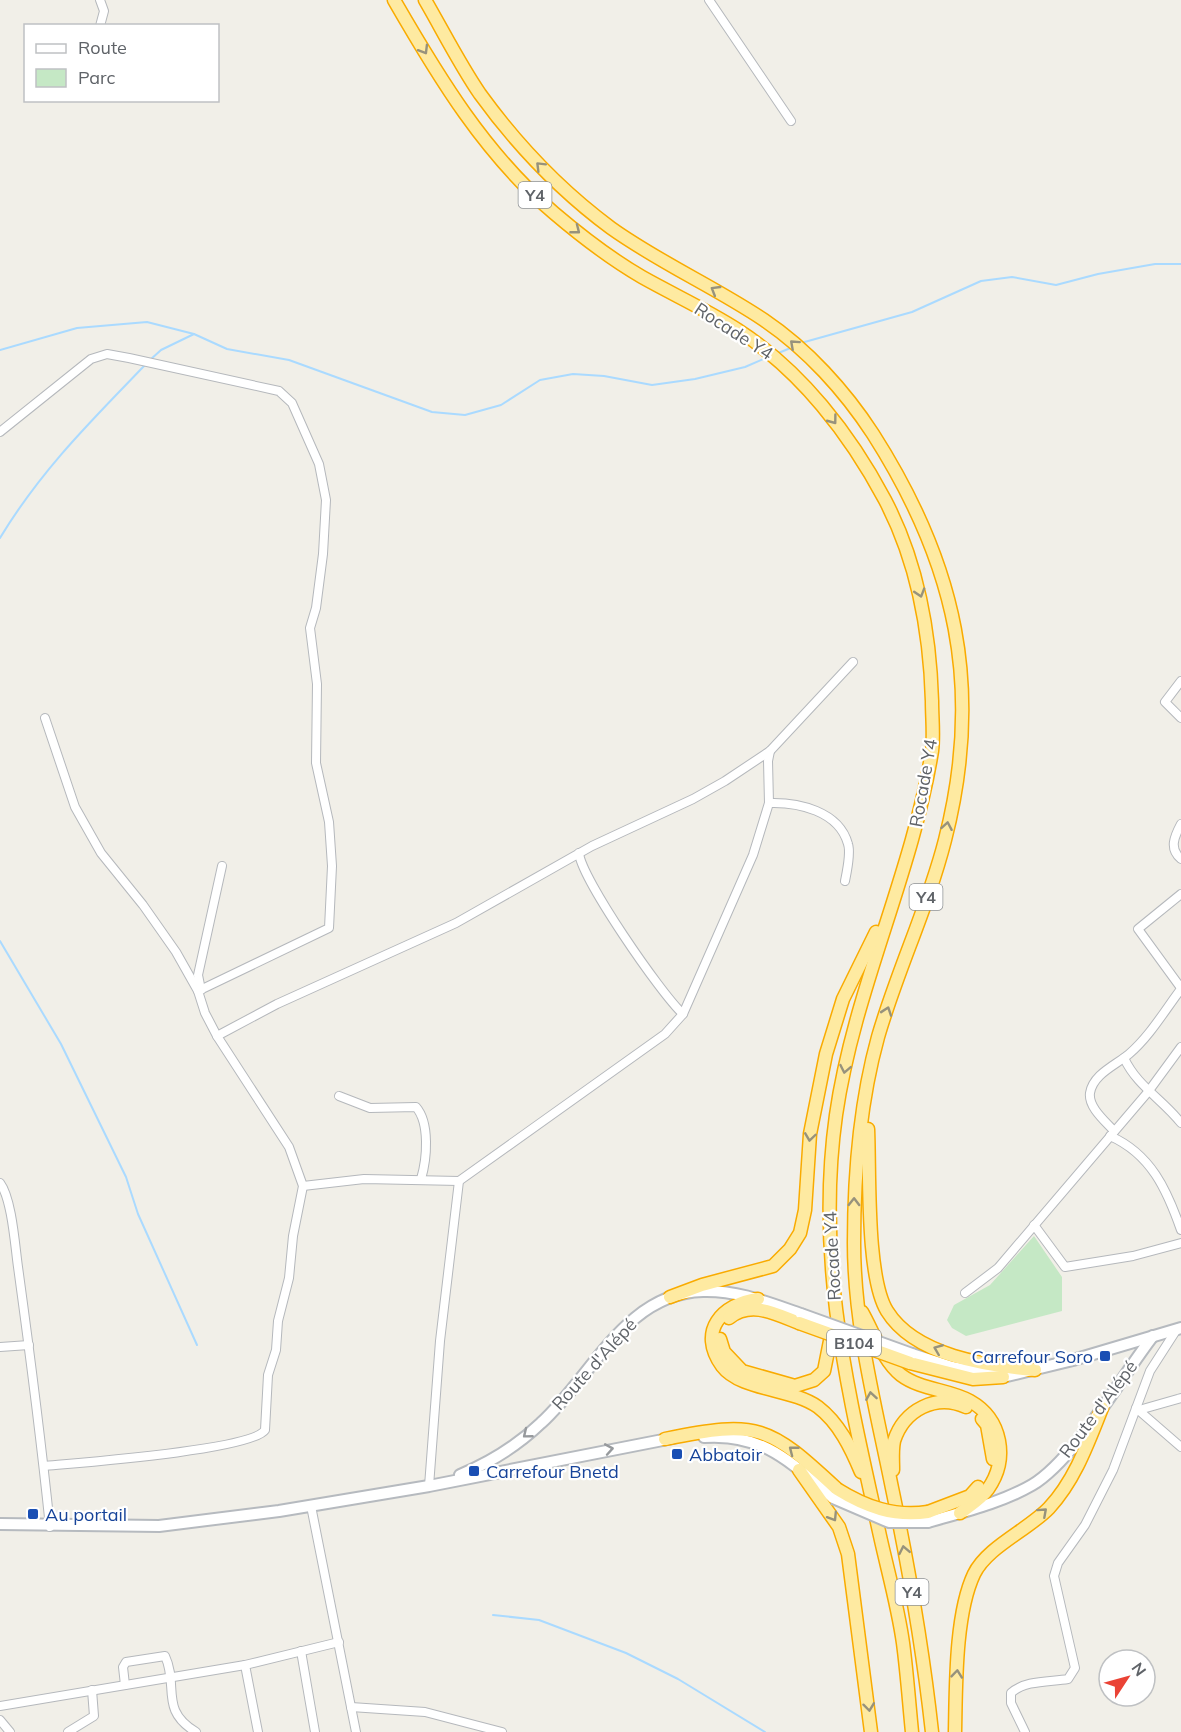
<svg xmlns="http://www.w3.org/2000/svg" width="1181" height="1732" font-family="Mulish,sans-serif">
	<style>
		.green { fill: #c5e8c5 }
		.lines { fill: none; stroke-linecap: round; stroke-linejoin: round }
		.stream { stroke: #aadaff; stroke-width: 2 }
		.minor-casing { stroke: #b5b8bc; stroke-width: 10 }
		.secondary-casing { stroke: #b6babf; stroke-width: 14 }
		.trunk-casing { stroke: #f9ab00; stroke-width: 15 }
		.minor { stroke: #fff; stroke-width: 8 }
		.secondary { stroke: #fff; stroke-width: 10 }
		.trunk { stroke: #feeaa1; stroke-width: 12 }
		.secondary-bridge-casing { stroke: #b6babf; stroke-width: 14; stroke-linecap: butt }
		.trunk-bridge-casing { stroke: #f9ab00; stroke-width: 15; stroke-linecap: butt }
		.secondary-bridge { stroke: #fff; stroke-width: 10 }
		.trunk-bridge { stroke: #feeaa1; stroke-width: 12 }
		.oneway { stroke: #97927c }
		.oneway2 { stroke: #979a9d }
		.transit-dot { fill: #1a4fb4; stroke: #fff; stroke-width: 2 }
		.labels { text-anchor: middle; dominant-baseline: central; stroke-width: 4.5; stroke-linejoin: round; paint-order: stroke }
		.shield { fill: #fff; stroke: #8f9295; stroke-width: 1.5 }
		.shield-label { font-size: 16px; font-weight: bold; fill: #5f6368 }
		.street-label { font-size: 18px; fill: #5f6368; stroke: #fff }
		.transit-label { font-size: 18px; fill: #164399; stroke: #fff; text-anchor: start }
	</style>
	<rect width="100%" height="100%" fill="#f1efe8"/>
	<polygon class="green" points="1034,1236 1062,1277 1062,1311 966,1336 952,1328 947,1320 954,1305 990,1285"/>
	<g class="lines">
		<g class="stream">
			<polyline points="801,343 912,312 981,281 1012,277 1056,285 1098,274 1155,264 1181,264"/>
			<polyline points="0,350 77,328 147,322 194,334 227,349 289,360 432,412 465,415 501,405 540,380 573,374 604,376 652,385 695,379 745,367 768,357"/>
			<polyline points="776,354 793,347"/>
			<polyline points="150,360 161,350 194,334"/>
			<path d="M0 538C41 470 91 421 146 364"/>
			<polyline points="0,941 61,1044 126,1177 138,1214 197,1345"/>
			<polyline points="493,1615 539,1620 626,1653 678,1679 765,1732"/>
		</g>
		<g class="minor-casing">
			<g id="minor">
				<polyline points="100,0 104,11 100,26"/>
				<polyline points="709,0 791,121"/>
				<path d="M0 432 91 359 107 354 129 358 279 391 292 403 319 464 326 500 323 554 316 608 310 628 317 684 316 763 329 822 332 866 329 928 198 991 205 1013 217 1036 289 1147 303 1186 293 1236 289 1278 278 1321 276 1350 268 1375 265 1430C252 1450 76 1463 44 1466"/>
				<polyline points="1181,681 1165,702 1181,718"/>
				<polyline points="45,718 75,807 101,853 143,905 176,952 198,991"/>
				<path d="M769 803C798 802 839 811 848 844 851 853 847 871 845 881"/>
				<path d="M1181 824C1174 837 1169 849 1181 859"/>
				<path d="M579 853C581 878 661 994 683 1014"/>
				<polyline points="1181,894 1138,929 1181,988"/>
				<polyline points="201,990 198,975 222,866"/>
				<polyline points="217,1036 277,1004 456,923 592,846 693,799 725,781 770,751 853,662"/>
				<path d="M1124 1058C1137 1086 1162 1099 1181 1123"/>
				<path d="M339 1096 370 1108 416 1107C430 1123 427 1159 421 1179"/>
				<path d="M1114 1131C1105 1121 1088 1107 1090 1093 1093 1074 1116 1065 1129 1054 1150 1036 1165 1010 1181 989"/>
				<path d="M1110 1136C1151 1154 1167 1190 1181 1230"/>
				<path d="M0 1183C12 1199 15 1246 18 1267 30 1354 41 1440 50 1527"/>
				<polyline points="303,1186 364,1179 459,1181"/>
				<polyline points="1034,1225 1065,1267 1133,1256 1181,1243"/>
				<polyline points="965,1293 998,1268 1148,1092 1181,1047"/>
				<polyline points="0,1347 29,1345"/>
				<polyline points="1136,1408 1181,1447"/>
				<polyline points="1139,1410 1181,1398"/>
				<polyline points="429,1486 440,1341 459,1181 665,1034 683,1014 753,855 769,803 768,761 770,751"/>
				<polyline points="311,1506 356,1732"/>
				<polyline points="301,1651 315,1732"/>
				<polyline points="245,1665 258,1732"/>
				<path d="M125 1685 123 1667 126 1662 165 1656C179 1686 159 1710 196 1732"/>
				<polyline points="0,1706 245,1665 339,1642"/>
				<polyline points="351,1707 425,1712 502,1732"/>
				<polyline points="0,1720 10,1732"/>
				<polyline points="68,1732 94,1716 92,1690"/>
				<path d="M1025 1732 1011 1703V1693C1025 1680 1050 1682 1068 1679L1075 1668 1054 1576 1058 1563 1085 1525 1113 1470 1150 1371 1177 1329"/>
			</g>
		</g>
		<g class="secondary-casing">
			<g id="secondary">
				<polyline points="912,1354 952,1367 1003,1377 1073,1360 1181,1328"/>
				<path d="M704 1437C764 1433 790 1462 833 1498"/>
				<path d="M460 1475C489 1463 518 1445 541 1423 592 1377 625 1293 703 1291 737 1290 769 1303 801 1314"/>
				<path d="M928 1522C962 1512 1001 1503 1032 1485 1075 1459 1121 1377 1153 1336"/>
				<polyline points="0,1524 159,1526 279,1511 429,1486 673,1438"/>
			</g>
		</g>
		<g class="trunk-casing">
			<g id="trunk">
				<path d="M394 0C439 78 485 154 554 213 581 236 611 259 642 277 674 295 707 310 738 330 801 371 850 434 885 500 918 563 930 632 932 701 932 718 934 735 932 751 912 875 854 990 836 1115 815 1263 849 1394 880 1536 888 1572 898 1607 903 1643 907 1673 909 1702 912 1732"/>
				<path d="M425 0C443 31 460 65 480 94 517 145 561 191 611 228 660 263 715 287 764 320 807 349 845 391 873 434 956 564 984 688 945 840 928 907 897 971 878 1037 860 1102 854 1176 854 1243 854 1326 876 1408 892 1488 909 1569 923 1650 932 1732"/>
				<path d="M868 1129C870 1172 866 1277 887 1311 915 1356 987 1366 1035 1370"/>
				<polyline points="670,1297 702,1285 773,1266 790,1249 800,1233 805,1210 810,1134 826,1054 843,999 876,932"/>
				<path d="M758 1299C722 1304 697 1331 722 1366 741 1391 792 1388 818 1407 839 1423 851 1448 861 1472"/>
				<path d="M862 1312C873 1331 883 1361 901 1375 921 1390 948 1389 970 1401 1002 1419 1009 1459 988 1489 981 1499 969 1506 960 1513"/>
				<path d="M729 1318C751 1300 776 1314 799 1323"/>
				<polyline points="720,1339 724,1352 742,1371 795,1386 814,1380 824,1371 833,1326"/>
				<polyline points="910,1363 973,1379 1003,1377"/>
				<polyline points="982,1419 987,1425 993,1459"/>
				<path d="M665 1439C759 1420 768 1425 837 1489"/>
				<polyline points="799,1470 839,1527 848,1554 871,1732"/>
				<path d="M893 1470C893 1460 892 1450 894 1441 904 1410 936 1393 966 1407"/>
				<polyline points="928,1512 970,1496 978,1487"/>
				<path d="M955 1732C956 1687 955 1614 974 1574 987 1547 1028 1530 1049 1508 1075 1480 1088 1443 1102 1408"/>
			</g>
		</g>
		<use href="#minor" class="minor"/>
		<use href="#secondary" class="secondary"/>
		<use href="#trunk" class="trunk"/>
		<g class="secondary-bridge-casing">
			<g id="secondary-bridge">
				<polyline points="801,1314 912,1354"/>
				<polyline points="833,1498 889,1522 928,1522"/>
			</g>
		</g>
		<g class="trunk-bridge-casing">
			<g id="trunk-bridge">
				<polyline points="799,1323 910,1363"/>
				<path d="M837 1489C866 1507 894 1517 928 1512"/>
			</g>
		</g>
		<use href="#secondary-bridge" class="secondary-bridge"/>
		<use href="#trunk-bridge" class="trunk-bridge"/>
	</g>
	<defs><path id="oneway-chevron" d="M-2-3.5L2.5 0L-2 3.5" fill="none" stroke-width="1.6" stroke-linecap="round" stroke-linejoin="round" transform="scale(1.5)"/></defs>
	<g class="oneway">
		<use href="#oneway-chevron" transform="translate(424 50) rotate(59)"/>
		<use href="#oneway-chevron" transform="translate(540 166) rotate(-135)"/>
		<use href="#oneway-chevron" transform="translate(576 230) rotate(38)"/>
		<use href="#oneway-chevron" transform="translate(715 290) rotate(-149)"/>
		<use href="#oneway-chevron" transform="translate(794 344) rotate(-138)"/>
		<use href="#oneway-chevron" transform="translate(833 420) rotate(53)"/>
		<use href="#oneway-chevron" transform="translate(920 593) rotate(73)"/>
		<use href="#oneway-chevron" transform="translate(947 826) rotate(-80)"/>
		<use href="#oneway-chevron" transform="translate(887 1011) rotate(-71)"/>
		<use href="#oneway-chevron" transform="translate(845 1069) rotate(101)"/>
		<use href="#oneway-chevron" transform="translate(810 1137) rotate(98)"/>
		<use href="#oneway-chevron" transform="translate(854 1202) rotate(-89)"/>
		<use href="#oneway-chevron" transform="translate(938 1349) rotate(-158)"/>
		<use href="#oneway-chevron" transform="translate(871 1396) rotate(-99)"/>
		<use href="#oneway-chevron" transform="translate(793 1450) rotate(-142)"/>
		<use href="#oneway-chevron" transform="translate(1043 1512) rotate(-42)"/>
		<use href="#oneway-chevron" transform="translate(833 1517) rotate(58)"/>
		<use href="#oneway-chevron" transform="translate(904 1550) rotate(-101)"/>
		<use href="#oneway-chevron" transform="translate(957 1674) rotate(-84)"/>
		<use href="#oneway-chevron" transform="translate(869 1707) rotate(83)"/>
	</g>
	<g class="oneway2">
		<use href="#oneway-chevron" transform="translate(527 1434) rotate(141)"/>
		<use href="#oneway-chevron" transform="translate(609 1449) rotate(-10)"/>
	</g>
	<g class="transit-dot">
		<rect x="1099" y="1350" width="12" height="12" rx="3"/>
		<rect x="671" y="1448" width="12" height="12" rx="3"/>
		<rect x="468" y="1465" width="12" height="12" rx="3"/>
		<rect x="27" y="1508" width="12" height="12" rx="3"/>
	</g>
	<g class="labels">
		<g class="shield">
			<rect x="518.5" y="182" width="33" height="26" rx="4.5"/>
			<rect x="909.5" y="884" width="33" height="26" rx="4.5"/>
			<rect x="827" y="1330" width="54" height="26" rx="4.5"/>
			<rect x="895.5" y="1579" width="33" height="26" rx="4.5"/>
		</g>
		<g class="shield-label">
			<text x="535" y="195">Y4</text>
			<text x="926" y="897">Y4</text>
			<text x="854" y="1343">B104</text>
			<text x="912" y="1592">Y4</text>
		</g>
		<g class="street-label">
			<text transform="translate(734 331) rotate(33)">Rocade Y4</text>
			<text transform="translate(923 783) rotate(-80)">Rocade Y4</text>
			<text transform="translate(832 1256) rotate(-93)">Rocade Y4</text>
			<text transform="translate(594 1364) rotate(-48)">Route d'Alépé</text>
			<text transform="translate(1098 1409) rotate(-53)">Route d'Alépé</text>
		</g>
		<g class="transit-label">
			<text x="1093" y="1356" text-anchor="end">Carrefour Soro</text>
			<text x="689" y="1454">Abbatoir</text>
			<text x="486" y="1471">Carrefour Bnetd</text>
			<text x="45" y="1514">Au portail</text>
		</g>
	</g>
	<rect x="24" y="24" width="195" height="78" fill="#ffffff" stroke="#bfc1c3" stroke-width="1.5"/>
	<rect x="36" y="44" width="30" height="9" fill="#ffffff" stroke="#bfc1c3" stroke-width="1.5"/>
	<text x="78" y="54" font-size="18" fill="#5f6368">Route</text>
	<rect x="36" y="69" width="30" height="18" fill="#c5e8c5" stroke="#bfc1c3" stroke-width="1.5"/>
	<text x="78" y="84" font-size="18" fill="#5f6368">Parc</text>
	<g transform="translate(1127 1678) rotate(54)"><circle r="28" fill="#ffffff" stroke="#bfc1c3" stroke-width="1.5"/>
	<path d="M0-4.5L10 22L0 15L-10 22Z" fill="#ea4335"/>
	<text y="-9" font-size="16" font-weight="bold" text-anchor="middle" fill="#5f6368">N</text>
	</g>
</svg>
